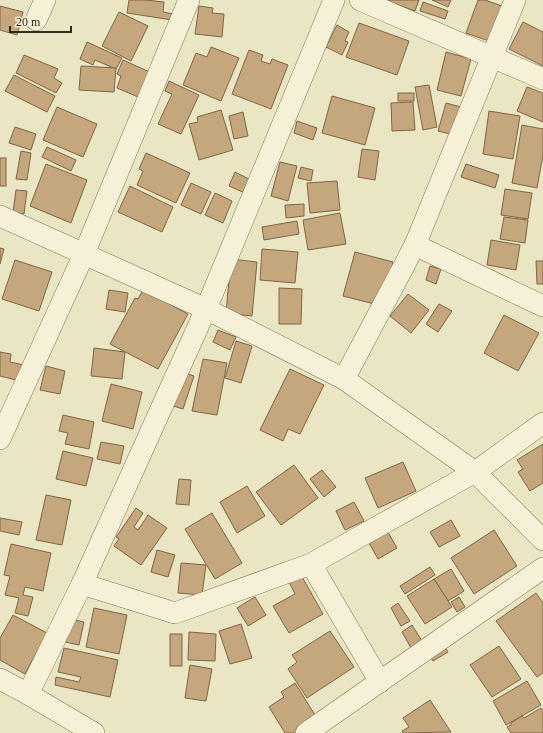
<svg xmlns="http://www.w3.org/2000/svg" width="543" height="733" font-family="'Times New Roman',serif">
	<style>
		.building { fill: #c4a77d; stroke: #7f6544 }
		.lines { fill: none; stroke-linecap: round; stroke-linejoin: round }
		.minor-casing { stroke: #82775c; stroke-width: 22 }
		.minor { stroke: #f5f1d6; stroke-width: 21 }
	</style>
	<rect width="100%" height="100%" fill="#eae5c3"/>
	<g class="building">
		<polygon points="129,0 146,0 164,2 163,12 173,14 172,20 127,13"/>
		<polygon points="385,0 419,0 415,11"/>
		<polygon points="432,0 451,0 448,7"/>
		<polygon points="478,0 485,0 502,6 489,41 466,33"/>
		<polygon points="423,2 448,11 445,19 420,11"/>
		<polygon points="0,6 23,12 17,35 0,30"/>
		<polygon points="199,6 213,8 212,13 224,14 222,37 195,34"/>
		<polygon points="119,12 148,26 131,61 102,46"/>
		<polygon points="523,22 543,32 543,66 509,49"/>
		<polygon points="359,23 409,41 397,75 346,57"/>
		<polygon points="337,25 349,32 345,41 348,42 342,55 326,47"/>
		<polygon points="87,42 122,58 116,69 95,60 93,65 80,59"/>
		<polygon points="211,47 239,58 221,101 183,85 196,53 207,57"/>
		<polygon points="249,50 263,55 261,61 270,64 272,59 288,65 271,109 232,94"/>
		<polygon points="446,52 471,59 461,96 437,90"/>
		<polygon points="24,55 58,69 54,78 62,83 56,93 16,73"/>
		<polygon points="123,60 154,74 143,99 117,88 121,76 117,74"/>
		<polygon points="81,66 116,68 114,92 79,90"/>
		<polygon points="14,75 55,96 47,112 5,91"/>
		<polygon points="169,81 199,95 181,134 158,124 172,94 165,91"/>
		<polygon points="429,85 437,127 423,130 415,87"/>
		<polygon points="527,87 543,93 543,122 517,111"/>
		<rect x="398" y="93" width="16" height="8"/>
		<polygon points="332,96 375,108 365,145 322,133"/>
		<polygon points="413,102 415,130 392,131 391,103"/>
		<polygon points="446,103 461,107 454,135 438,131"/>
		<polygon points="57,107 97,124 83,157 43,140"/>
		<polygon points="221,110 233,150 199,160 189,124 198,122 197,117"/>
		<polygon points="489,111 520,116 513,159 483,154"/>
		<polygon points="243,112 248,136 234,139 229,116"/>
		<polygon points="297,121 317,128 313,140 294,133"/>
		<polygon points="522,125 543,129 543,155 537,188 512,183"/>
		<polygon points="15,127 36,134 31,150 9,143"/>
		<polygon points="47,147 76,160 71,171 42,157"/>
		<polygon points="362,149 379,151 375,180 358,177"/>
		<polygon points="21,151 31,153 27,180 16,179"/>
		<polygon points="146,153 190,173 176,203 137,185 143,171 139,169"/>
		<rect x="0" y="158" width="6" height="28"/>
		<polygon points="280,162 297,166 288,201 271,196"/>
		<polygon points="46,164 87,180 71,223 30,206"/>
		<polygon points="466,164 499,175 495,188 461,177"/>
		<polygon points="301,167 313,170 311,181 298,178"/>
		<polygon points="235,172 251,180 245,193 229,186"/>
		<polygon points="337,181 340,210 310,213 307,183"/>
		<polygon points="191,183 211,192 201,214 181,205"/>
		<polygon points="130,186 173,207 162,232 118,212"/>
		<polygon points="505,189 532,193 528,219 501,215"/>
		<polygon points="16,190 27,191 24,214 13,212"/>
		<polygon points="215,193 232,201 223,223 205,215"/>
		<polygon points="304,204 304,216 286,218 285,205"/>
		<polygon points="340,213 346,244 308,250 303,220"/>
		<polygon points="504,217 528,220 525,243 500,239"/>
		<polygon points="297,221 299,234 264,240 262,227"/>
		<polygon points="491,240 520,245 516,270 487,265"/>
		<polygon points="0,248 4,249 0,264"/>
		<polygon points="262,249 298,252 295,283 260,280"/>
		<polygon points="355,252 393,262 382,306 343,296"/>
		<polygon points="231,259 257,262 252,316 226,313"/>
		<polygon points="15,260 52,272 39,311 2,299"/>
		<polygon points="536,261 543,261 543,284 537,284"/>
		<polygon points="430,266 441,269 436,284 426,280"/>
		<polygon points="279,288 302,289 301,324 279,324"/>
		<polygon points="109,290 128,293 125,312 106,309"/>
		<polygon points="143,290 188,314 158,369 110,344 135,298 138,299"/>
		<polygon points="408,294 429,310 411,333 390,316"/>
		<polygon points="439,304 452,311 438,332 426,324"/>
		<polygon points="504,315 539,333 518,371 484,353"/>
		<polygon points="218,330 236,337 230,350 213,342"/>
		<polygon points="236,341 252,346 241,383 225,378"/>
		<polygon points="94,348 125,352 122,379 91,376"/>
		<polygon points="0,352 11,354 10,362 24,365 20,381 0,376"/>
		<polygon points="203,359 227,363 217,415 192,411"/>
		<polygon points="46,366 65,371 60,394 40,390"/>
		<polygon points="290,369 324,385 300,434 288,429 283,441 260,430"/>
		<polygon points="182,372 194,376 183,409 170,405"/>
		<polygon points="111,384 142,392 133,429 102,421"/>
		<polygon points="63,415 94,422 89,449 65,444 68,433 59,431"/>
		<polygon points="101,442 124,446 120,464 97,459"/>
		<polygon points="543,444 543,483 530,491 518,472 523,469 517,460"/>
		<polygon points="63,451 93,458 86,486 56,479"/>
		<polygon points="403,462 416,491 378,508 365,478"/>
		<polygon points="294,465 318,498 281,525 256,492"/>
		<polygon points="322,470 336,487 324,497 310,479"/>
		<polygon points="179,479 191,480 189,505 176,504"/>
		<polygon points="247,486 265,516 237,533 220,502"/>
		<polygon points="46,495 71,500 62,545 36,540"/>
		<polygon points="354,502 364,521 345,530 336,511"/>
		<polygon points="136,508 143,513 134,527 138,530 148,515 167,528 141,565 114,546 119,539 116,537"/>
		<polygon points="212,513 242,563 215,579 185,529"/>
		<polygon points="0,518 22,522 19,535 0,531"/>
		<polygon points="451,520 460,536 439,547 430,532"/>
		<polygon points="494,530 517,566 474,594 451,558"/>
		<polygon points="388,532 397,548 378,559 369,543"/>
		<polygon points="11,544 51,553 43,591 25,587 23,595 33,597 28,616 15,613 19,598 5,595 10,576 4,575"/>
		<polygon points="157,550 175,555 168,577 151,572"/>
		<polygon points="181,563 206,565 202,595 178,593"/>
		<polygon points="430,567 435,575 405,594 400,586"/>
		<polygon points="451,569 464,591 448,601 434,579"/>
		<polygon points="301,575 323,614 289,633 273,606 295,594 289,582"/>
		<polygon points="434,579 452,607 425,624 407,596"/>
		<polygon points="536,593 543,603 543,673 537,677 496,621"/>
		<polygon points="255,597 266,615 248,626 237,608"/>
		<polygon points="459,597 465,607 457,612 451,602"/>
		<polygon points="398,603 410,621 401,626 391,608"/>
		<polygon points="94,608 127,615 119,654 86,647"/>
		<polygon points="13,615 47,633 25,674 0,660 0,638"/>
		<polygon points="70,619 84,622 79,645 65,642"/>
		<polygon points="241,624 252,658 230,664 219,631"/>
		<polygon points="412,625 422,641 411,648 402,632"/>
		<polygon points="330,631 354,667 307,698 288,669 297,662 292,655"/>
		<polygon points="189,632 216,634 215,661 188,660"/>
		<rect x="170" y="634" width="12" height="32"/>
		<polygon points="441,641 448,652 433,661 426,650"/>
		<polygon points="499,646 521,679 492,697 470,665"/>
		<polygon points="64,648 118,660 110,697 55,685 56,677 79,682 81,677 58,672"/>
		<polygon points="190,665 212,669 206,701 185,698"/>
		<polygon points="527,681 541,705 506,725 493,701"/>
		<polygon points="295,683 317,718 293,733 285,733 269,707 284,697 281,692"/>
		<polygon points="430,700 451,732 403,733 402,731 409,727 403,718"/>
		<polygon points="541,708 543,711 543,733 511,733 507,727 511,725 511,723 522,716 524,718"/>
	</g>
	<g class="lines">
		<g class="minor-casing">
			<g id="minor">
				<polyline points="360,0 543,79"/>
				<polyline points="515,0 415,245 543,306"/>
				<polyline points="36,20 45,0"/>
				<polyline points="0,216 206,309 344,379 475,472 543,540"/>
				<polyline points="344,379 415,245"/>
				<polyline points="0,439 84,254 189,0"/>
				<polyline points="311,564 380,682"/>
				<polyline points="82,584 175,613 311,564 475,472 543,423"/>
				<polyline points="0,679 28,694 94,733"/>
				<polyline points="28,694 82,584 206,309 334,0"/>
				<polyline points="306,733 543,568"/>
			</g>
		</g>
		<use href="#minor" class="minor"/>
	</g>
	<path d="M10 26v6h61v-6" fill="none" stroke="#332c1e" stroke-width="2"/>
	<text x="16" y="26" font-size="12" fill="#332c1e" stroke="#f2eed2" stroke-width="3" paint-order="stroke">20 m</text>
</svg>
